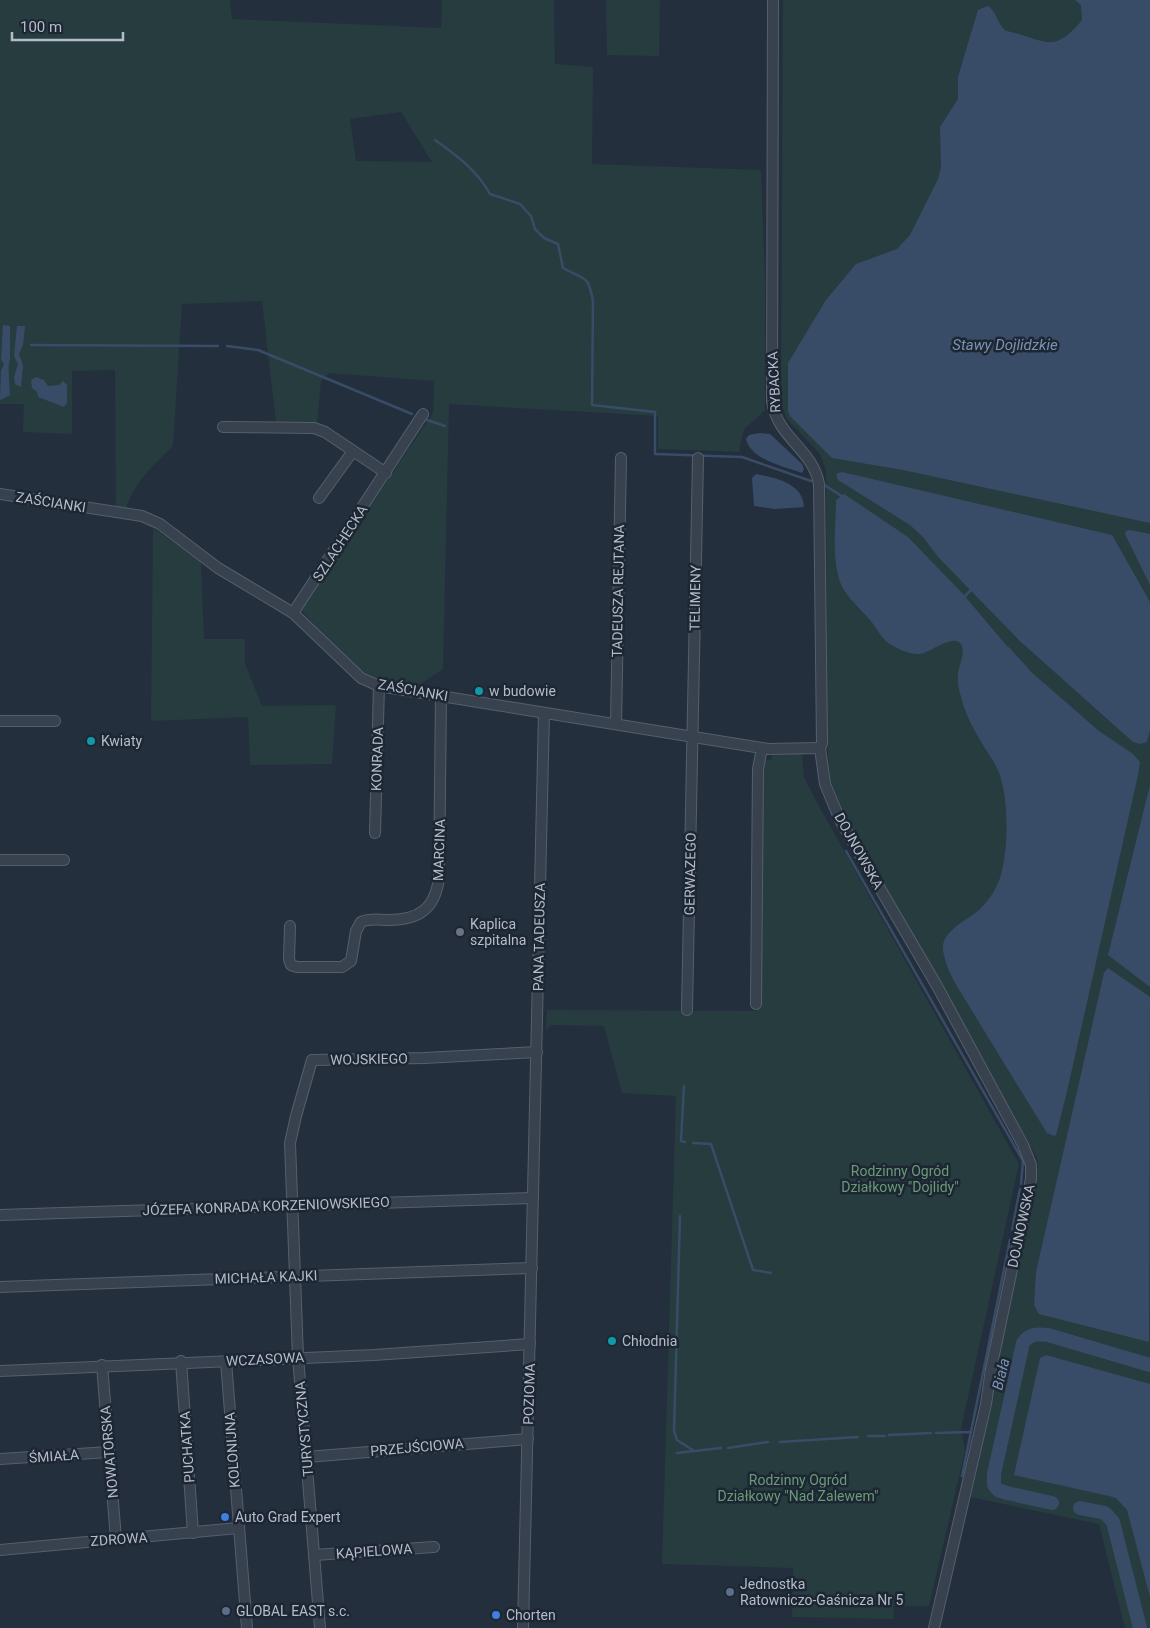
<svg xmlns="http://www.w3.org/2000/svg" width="1150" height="1628" font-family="Roboto,sans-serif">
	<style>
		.green { fill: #263c3f; fill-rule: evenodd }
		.water { fill: #394c67 }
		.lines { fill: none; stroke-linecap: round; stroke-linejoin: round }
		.stream { stroke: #394c67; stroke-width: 2.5 }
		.river { stroke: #394c67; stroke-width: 14 }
		.minor-casing { stroke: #565f6c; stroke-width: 12 }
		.minor { stroke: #38414e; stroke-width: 10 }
		.culture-dot { fill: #0f9aa8; stroke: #1d2633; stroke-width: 2 }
		.worship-dot { fill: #6b7280; stroke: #1d2633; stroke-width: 2 }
		.shop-dot { fill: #3f7fe0; stroke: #1d2633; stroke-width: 2 }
		.service-dot { fill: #5c6f8a; stroke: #1d2633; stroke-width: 2 }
		.labels { text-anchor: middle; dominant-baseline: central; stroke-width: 5; stroke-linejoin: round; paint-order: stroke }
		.street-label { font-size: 14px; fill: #b4bcc9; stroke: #1d2633 }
		.poi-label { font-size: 14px; fill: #b4bcc9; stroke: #1d2633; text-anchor: start }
		.park-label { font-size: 14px; fill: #6b9a76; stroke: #1d2633 }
		.water-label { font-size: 15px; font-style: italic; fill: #7c92b1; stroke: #1d2633 }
	</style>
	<rect width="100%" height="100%" fill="#242f3e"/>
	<g class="green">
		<path d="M0 0H230L232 19 441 28 442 0H554L555 64 593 67 592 164 761 170 765 281V410L744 429 739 452 658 449V416L449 404 443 669 417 686C401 683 382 682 367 674 346 662 318 628 300 609L433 413 434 381 329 373 321 381 317 423 276 422 262 301 182 304 173 446C153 466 134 482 126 509L116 508 115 370 72 371V434L23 432 24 404H0ZM401 112 432 162 356 161 350 119Z"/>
		<polygon points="606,0 660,0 659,56 607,55"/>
		<polygon points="783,0 1150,0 1150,1628 1125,1628 1099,1524 970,1497 1038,1167 1037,1158 1025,1137 845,818 830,779 827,739 826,470 820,454 787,419 781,403"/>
		<polygon points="153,528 201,561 204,639 245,639 245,664 262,706 336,705 332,764 250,765 248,717 151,721"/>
		<polygon points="773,754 802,754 804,777 820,808 1019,1164 961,1429 965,1451 929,1606 893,1606 894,1619 792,1617 793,1568 662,1564 676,1096 622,1093 604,1026 551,1025 546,1030 547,1010 757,1011 763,760 771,760"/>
	</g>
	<g class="water">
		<path d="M1075 0H1150V523L903 470 832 458 790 416 788 411V363L826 300 856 264 897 249 910 235 938 179 941 167 940 127 958 99V77L978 10 988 6C997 12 997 24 1006 31 1044 38 1052 57 1082 20L1081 5Z"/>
		<path d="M3 325 10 326V360C7 366 10 386 10 395L0 400 1 371 4 364 1 360Z"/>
		<polygon points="17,326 25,326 23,345 19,354 23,365 21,387 15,384 14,377 18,364 14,356"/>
		<polygon points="36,377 44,380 48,386 59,385 63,381 67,385 67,403 64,407 38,397 37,392 32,388 31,380"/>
		<path d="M760 433 770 434 802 464 804 469 802 473C783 466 751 460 746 439L749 435Z"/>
		<polygon points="842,472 1112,535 1150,602 1150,730 1147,742 1140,744 1133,742 1021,642 939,558 923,537 910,525 838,480 836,474"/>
		<path d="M756 474C776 478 803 483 804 507L775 509 754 506 752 478Z"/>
		<path d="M844 494 908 537 963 594 1022 664 1099 731 1133 754 1140 762 1138 775 1066 1096 1056 1135 1054 1136 1047 1133C1023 1094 998 1054 974 1014 963 995 946 973 943 950 941 930 969 920 981 908 990 899 996 889 1000 878 1009 850 1010 790 995 764 982 743 967 722 961 697 959 689 957 682 958 674 959 665 965 654 962 646 956 631 930 653 920 654 910 655 895 648 887 642 880 636 876 627 870 620 858 606 842 594 838 575 832 551 836 524 836 500Z"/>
		<polygon points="1130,530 1150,534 1150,585 1125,534 1126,531"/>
		<polygon points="1150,785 1150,987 1108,955"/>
		<polygon points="1108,968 1150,997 1149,1342 1039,1314 1034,1305 1036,1272 1104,973"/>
		<polygon points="1046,1355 1150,1384 1150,1597 1127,1510 1116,1498 1109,1496 1014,1475 1040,1358"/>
	</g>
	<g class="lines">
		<g class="stream">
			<path d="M435 140C456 155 477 170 490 194L520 204 531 216 535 229 544 238 558 244 563 268C585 280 588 274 593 301L592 405 655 412V454L742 457 811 481"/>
			<polyline points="31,345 218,346"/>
			<polyline points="227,346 258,350 412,414"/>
			<polyline points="427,420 445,426"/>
			<polyline points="823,484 843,497"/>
			<polyline points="965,596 972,589"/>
			<polyline points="1008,648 1028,670"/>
			<polyline points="846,851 1023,1161 1021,1184"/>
			<polyline points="684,1086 681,1141 685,1142"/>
			<polyline points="693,1143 711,1144 753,1270 771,1273"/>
			<polyline points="680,1216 674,1431 677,1440 694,1451"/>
			<polyline points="1012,1230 1020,1189"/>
			<polyline points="936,1433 971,1432"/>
			<polyline points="889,1435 931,1433"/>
			<polyline points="1000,1435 1002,1435"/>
			<polyline points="868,1436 885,1436"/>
			<polyline points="780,1442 858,1437"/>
			<polyline points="728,1448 768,1442"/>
			<polyline points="677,1453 721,1448"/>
			<polyline points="962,1476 1010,1240"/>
		</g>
		<g class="river">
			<path d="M1052 1503 1007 1493 998 1490 994 1485V1474L1023 1343C1030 1333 1037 1334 1048 1335L1150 1365"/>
			<polyline points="1080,1508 1105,1513 1113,1522 1140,1628"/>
		</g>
		<g class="minor-casing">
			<g id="minor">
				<path d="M773 0 772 401C777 438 813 449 819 484L822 743 820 748"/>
				<polyline points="223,427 314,428 325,432 386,473"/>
				<polyline points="0,494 142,516 160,524 218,568 293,613 361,678 379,686 768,749 820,748"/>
				<polyline points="319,498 353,451"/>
				<polyline points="293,613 423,414"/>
				<polyline points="0,721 55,721"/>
				<polyline points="616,724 621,458"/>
				<polyline points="820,748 825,784 840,820 937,986 1023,1145 1031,1165 1031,1179 991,1369 986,1404 934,1628"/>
				<polyline points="375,833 379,686"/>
				<polyline points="0,860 64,860"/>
				<path d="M290 926 289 959 291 965 297 967H342L351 961 356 931 361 922C370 918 379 920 388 920 419 920 435 909 439 878L441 695"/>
				<polyline points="756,1004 758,769 762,748"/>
				<polyline points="687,1010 698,458"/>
				<polyline points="0,1215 533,1198"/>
				<polyline points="0,1287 532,1268"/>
				<polyline points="181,1361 193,1533"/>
				<polyline points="226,1361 247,1628"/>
				<polyline points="102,1365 116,1539"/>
				<polyline points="0,1371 374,1355 530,1344"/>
				<polyline points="307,1457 528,1439"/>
				<polyline points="0,1459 109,1452"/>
				<polyline points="0,1550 238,1528"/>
				<polyline points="314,1555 434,1547"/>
				<polyline points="320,1628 298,1357 290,1143 296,1116 312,1060 424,1058 537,1052"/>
				<polyline points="523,1628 544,713"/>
			</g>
		</g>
		<use href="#minor" class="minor"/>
	</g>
	<g class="culture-dot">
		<circle cx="479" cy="691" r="5"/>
		<circle cx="91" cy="741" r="5"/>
		<circle cx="612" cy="1341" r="5"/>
	</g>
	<circle class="worship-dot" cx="460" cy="932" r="5"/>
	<g class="shop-dot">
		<circle cx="225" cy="1517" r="5"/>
		<circle cx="496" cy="1615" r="5"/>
	</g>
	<g class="service-dot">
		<circle cx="730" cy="1592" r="5"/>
		<circle cx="226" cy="1611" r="5"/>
	</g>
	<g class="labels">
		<g class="street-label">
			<text transform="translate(774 382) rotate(-93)">RYBACKA</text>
			<text transform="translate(51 502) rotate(9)">ZAŚCIANKI</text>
			<text transform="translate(340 543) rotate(-57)">SZLACHECKA</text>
			<text transform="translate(618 591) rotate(-89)">TADEUSZA REJTANA</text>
			<text transform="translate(695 598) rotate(-89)">TELIMENY</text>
			<text transform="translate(413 690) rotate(10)">ZAŚCIANKI</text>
			<text transform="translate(377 759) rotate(-88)">KONRADA</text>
			<text transform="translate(439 850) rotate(-88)">MARCINA</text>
			<text transform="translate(859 851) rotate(61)">DOJNOWSKA</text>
			<text transform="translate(690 874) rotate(-89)">GERWAZEGO</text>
			<text transform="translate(539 937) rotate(-89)">PANA TADEUSZA</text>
			<text transform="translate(369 1059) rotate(-1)">WOJSKIEGO</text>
			<text transform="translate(266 1206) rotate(-2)">JÓZEFA KONRADA KORZENIOWSKIEGO</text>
			<text transform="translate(1021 1226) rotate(-78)">DOJNOWSKA</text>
			<text transform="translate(266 1277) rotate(-2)">MICHAŁA KAJKI</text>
			<text transform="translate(265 1359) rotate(-3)">WCZASOWA</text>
			<text transform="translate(529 1394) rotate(-88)">POZIOMA</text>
			<text transform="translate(304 1429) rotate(-95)">TURYSTYCZNA</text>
			<text transform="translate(187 1447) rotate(-94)">PUCHATKA</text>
			<text transform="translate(417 1447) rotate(-5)">PRZEJŚCIOWA</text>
			<text transform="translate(232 1450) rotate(-94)">KOLONIJNA</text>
			<text transform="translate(109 1452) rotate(-95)">NOWATORSKA</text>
			<text transform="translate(54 1456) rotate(-4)">ŚMIAŁA</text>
			<text transform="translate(119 1539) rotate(-4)">ZDROWA</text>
			<text transform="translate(374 1551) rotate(-4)">KĄPIELOWA</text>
		</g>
		<g class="poi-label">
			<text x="489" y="691">w budowie</text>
			<text x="101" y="741">Kwiaty</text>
			<text x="470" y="924">Kaplica<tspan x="470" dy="16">szpitalna</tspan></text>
			<text x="622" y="1341">Chłodnia</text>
			<text x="235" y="1517">Auto Grad Expert</text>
			<text x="740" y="1584">Jednostka<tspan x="740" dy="16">Ratowniczo-Gaśnicza Nr 5</tspan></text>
			<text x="236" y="1611">GLOBAL EAST s.c.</text>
			<text x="506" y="1615">Chorten</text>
		</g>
		<g class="park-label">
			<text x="900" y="1171">Rodzinny Ogród<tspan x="900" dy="16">Działkowy "Dojlidy"</tspan></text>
			<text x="798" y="1480">Rodzinny Ogród<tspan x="798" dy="16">Działkowy "Nad Zalewem"</tspan></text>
		</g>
		<g class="water-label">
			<text x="1005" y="345">Stawy Dojlidzkie</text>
			<text transform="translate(1001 1374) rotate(-76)">Biała</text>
		</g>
	</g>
	<path d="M12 32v8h111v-8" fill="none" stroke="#b4bcc9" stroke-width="2.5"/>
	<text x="20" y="32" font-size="15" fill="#b4bcc9" stroke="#1d2633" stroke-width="4" paint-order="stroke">100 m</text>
</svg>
